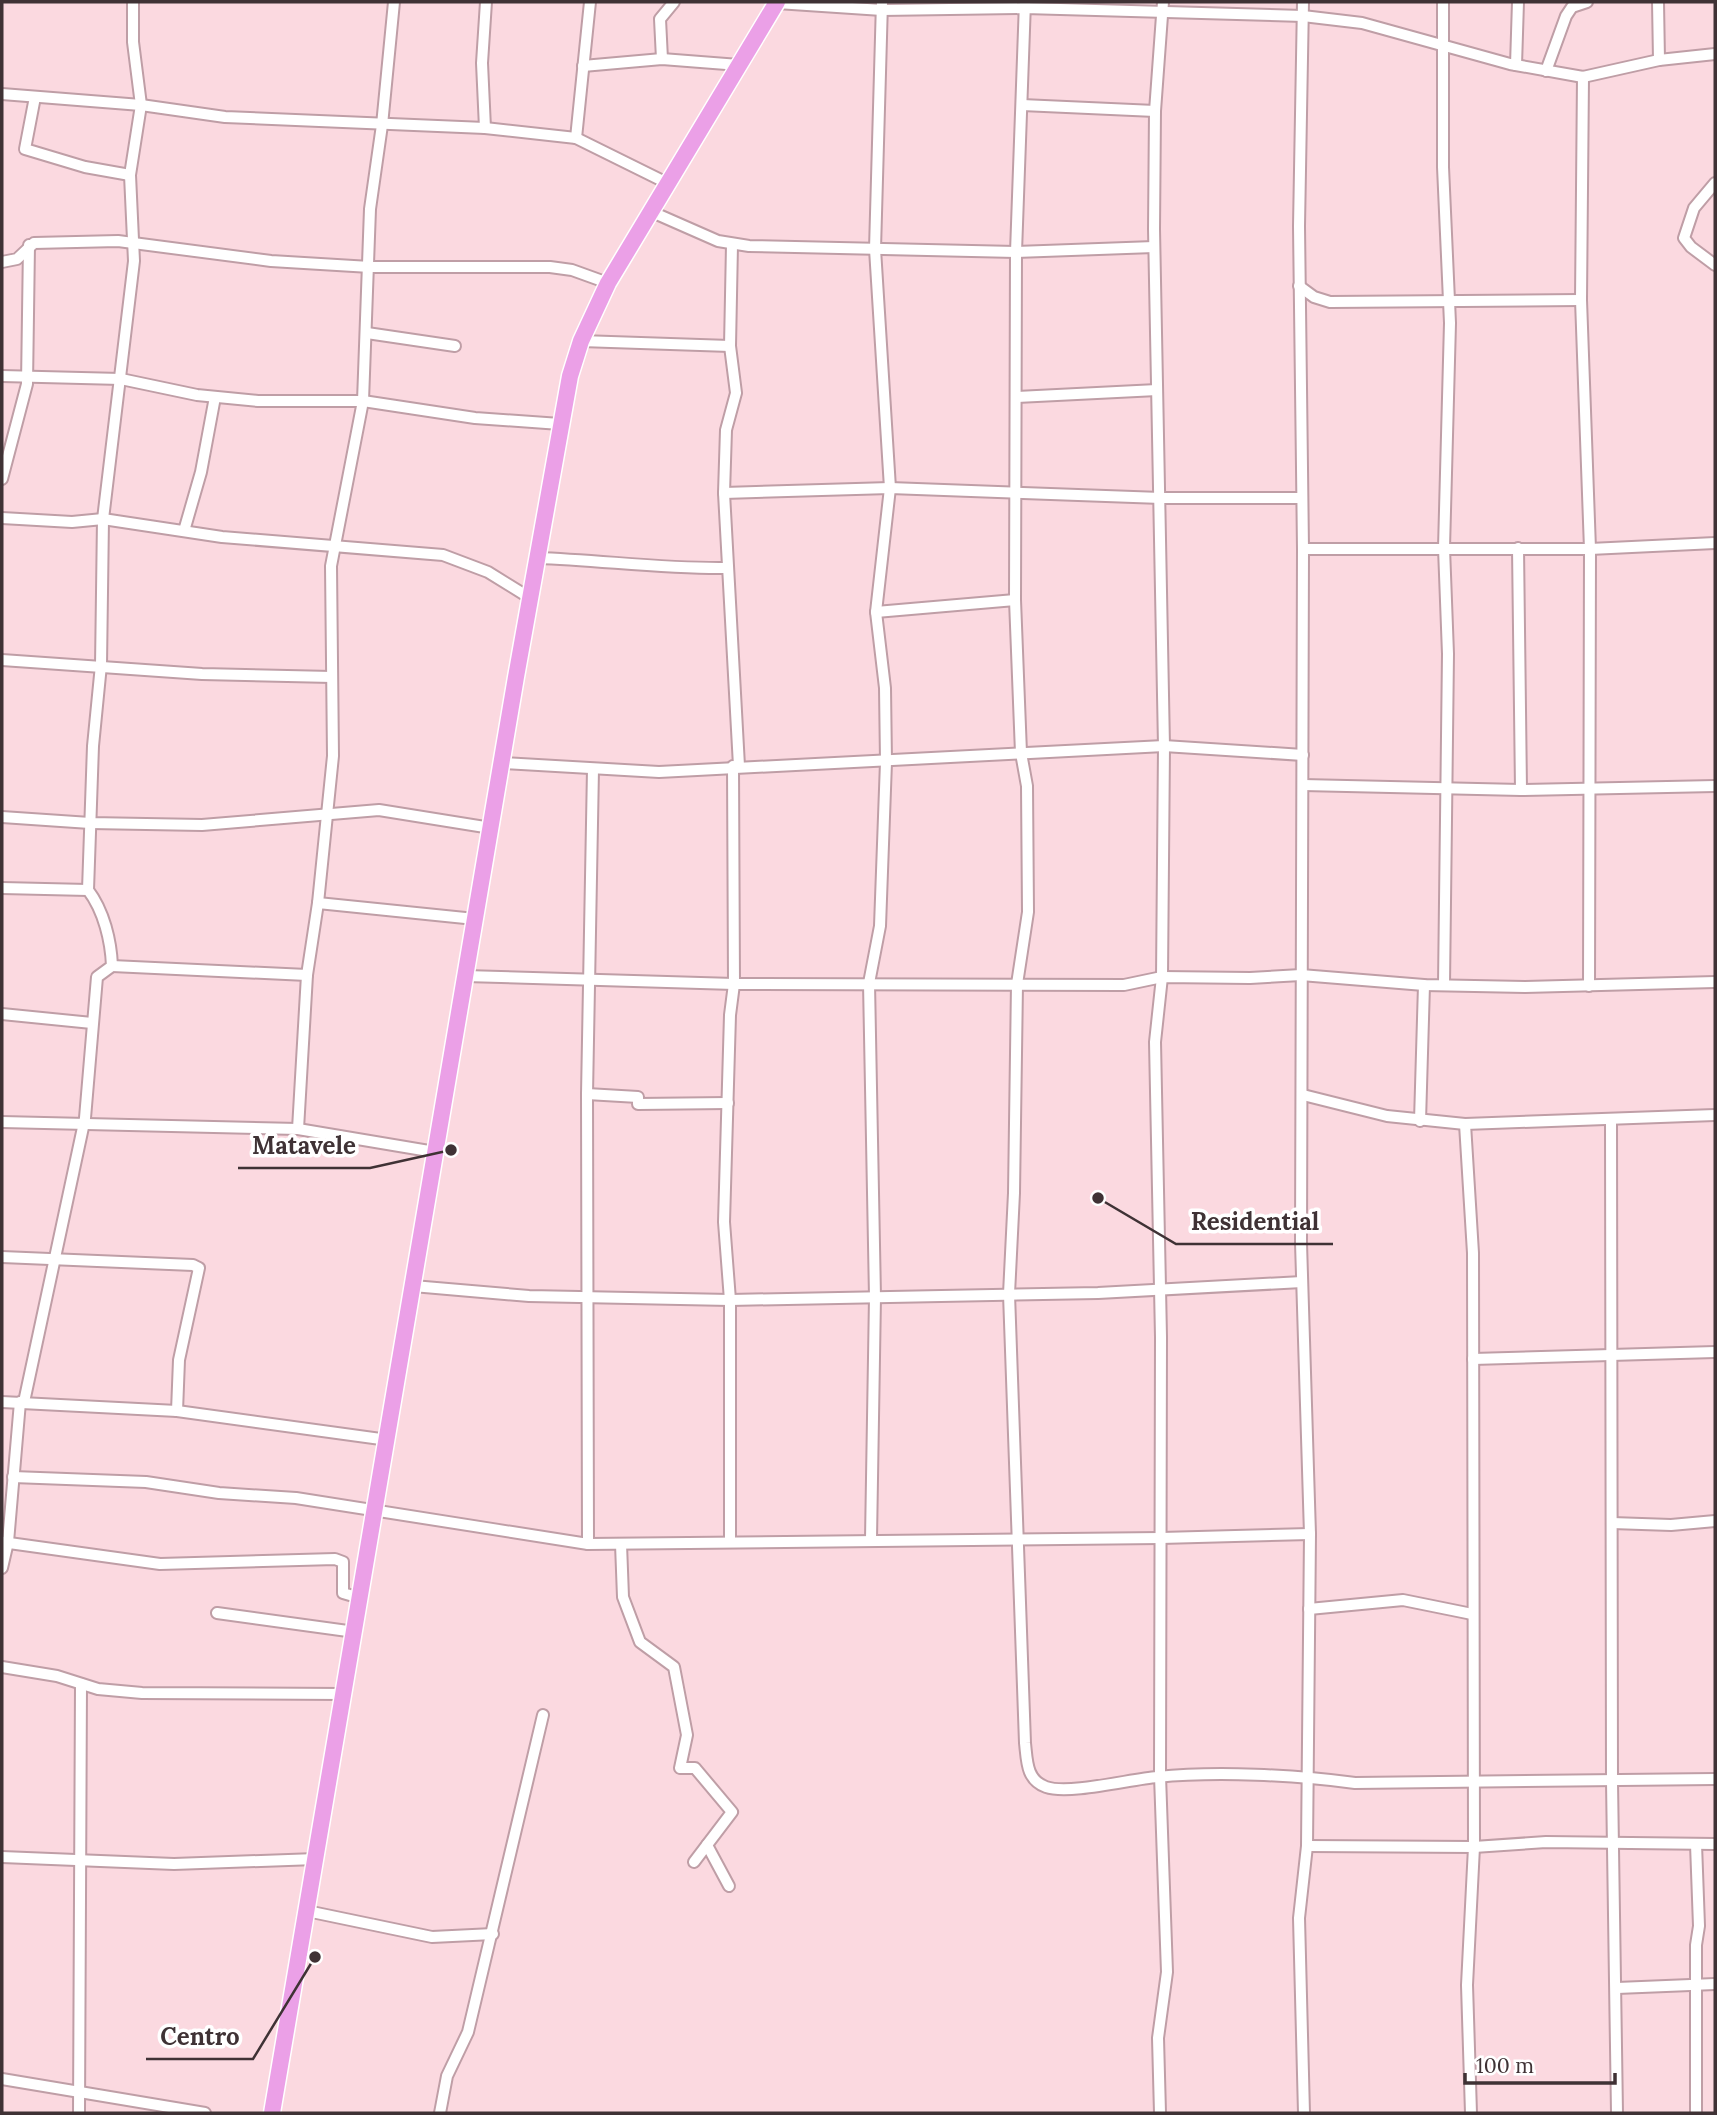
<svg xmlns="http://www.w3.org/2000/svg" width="1717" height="2115" font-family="Lora,serif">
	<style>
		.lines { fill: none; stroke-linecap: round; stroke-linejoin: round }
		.minor-casing { stroke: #bf9ea6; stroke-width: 14 }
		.highway-casing { stroke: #fff; stroke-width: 19 }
		.minor { stroke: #fff; stroke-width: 10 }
		.highway { stroke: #eba0e7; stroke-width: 16 }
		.leader { fill: none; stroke: #3f3235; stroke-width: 2.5 }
		.callout-dot { fill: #3f3235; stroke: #fff; stroke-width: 2.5 }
		.callout-label { font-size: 24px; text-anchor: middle; font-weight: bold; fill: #3f3235; stroke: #fff; stroke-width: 7; stroke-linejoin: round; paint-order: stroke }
	</style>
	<rect width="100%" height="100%" fill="#fbd9e0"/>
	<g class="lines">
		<g class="minor-casing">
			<g id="minor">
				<path d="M1025 2 1016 252 1015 600 1021 753 1027 786 1028 912 1017 984 1014 1193 1009 1294 1025 1743C1027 1760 1026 1780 1046 1787 1069 1795 1131 1779 1157 1777 1217 1771 1295 1775 1355 1783L1715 1779"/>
				<polyline points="1303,2 1299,226 1303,549 1301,1243 1310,1534 1307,1846 1299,1918 1304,2113"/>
				<polyline points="1443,2 1443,167 1450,323 1444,548 1448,654 1444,985"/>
				<polyline points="1658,2 1659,60"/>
				<polyline points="777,3 882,10 1025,8 1303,16 1362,23 1510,64 1583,77 1659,60 1715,54"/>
				<polyline points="662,59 660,19 674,2"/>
				<polyline points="1516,65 1518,2"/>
				<polyline points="583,66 662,59 739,65"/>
				<polyline points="1546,71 1566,16 1572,7 1587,2"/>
				<polyline points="1583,77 1581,300 1590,549 1589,986"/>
				<polyline points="2,94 141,105 225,117 485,128 576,138 669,184"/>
				<polyline points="35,97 25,149 85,167 130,175"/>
				<polyline points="1022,105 1155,111"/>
				<polyline points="485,128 482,63 486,2"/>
				<polyline points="576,138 590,2"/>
				<polyline points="1715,183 1694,208 1684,238 1691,247 1715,265"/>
				<polyline points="652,212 718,241 749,246 1016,252 1154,247"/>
				<polyline points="732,245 730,346 736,393 726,430 724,493 739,766"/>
				<polyline points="2,262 17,259 34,243 118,241 271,261 370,267 550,267 572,270 608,283"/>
				<polyline points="1299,286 1314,297 1330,302 1581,300"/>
				<polyline points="367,333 455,346"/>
				<polyline points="581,341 730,346"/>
				<polyline points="2,376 121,379 197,395 258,401 363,401 475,418 560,424"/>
				<polyline points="1017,397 1157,390"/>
				<polyline points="2,479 27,384 29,245"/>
				<polyline points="724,493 890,488 1161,498 1302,498"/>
				<polyline points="2,518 72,522 103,519 222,537 443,555 488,572 530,598"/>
				<polyline points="184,531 201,472 215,397"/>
				<polyline points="1518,548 1521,790"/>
				<polyline points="1303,549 1590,549 1715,543"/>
				<path d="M537 558C600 560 664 569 726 568"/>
				<polyline points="876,612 1015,600"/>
				<polyline points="2,660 202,674 332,677"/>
				<polyline points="503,763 659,772 1164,746 1303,755"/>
				<polyline points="1303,785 1521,790 1715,786"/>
				<polyline points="2,817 90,823 202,825 379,810 491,828"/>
				<polyline points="2,888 88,890"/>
				<polyline points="318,903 475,919"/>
				<polyline points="112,966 307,975"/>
				<polyline points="465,976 734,984 1124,985 1162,977 1250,978 1301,975 1424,985 1525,987 1715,982"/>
				<polyline points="2,1014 92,1023"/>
				<polyline points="587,1094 638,1097 638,1104 728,1103"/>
				<polyline points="1303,1095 1387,1116 1465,1124 1715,1115"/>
				<polyline points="1611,1119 1612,1782 1617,2113"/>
				<polyline points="1420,1121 1424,985"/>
				<polyline points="2,1122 298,1129 435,1152"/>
				<polyline points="1465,1124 1473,1253 1474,1847 1467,1985 1471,2113"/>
				<polyline points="298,1129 307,975 318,903 333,756 331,566 363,401 370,209 382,125 394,2"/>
				<polyline points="2,1257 193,1265 199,1268 179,1360 177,1411"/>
				<polyline points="413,1286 529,1296 730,1300 1098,1293 1302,1282"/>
				<polyline points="1473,1359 1715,1352"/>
				<polyline points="2,1402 177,1411 388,1440"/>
				<path d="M24 1402 85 1118 97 977 112 966C111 941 104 911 88 890L93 746 101 665 103 519 134 261 130 175 141 105 133 42V2"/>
				<polyline points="13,1477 146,1482 219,1493 296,1498 588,1544 1161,1538 1310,1534"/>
				<polyline points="1612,1523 1671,1525 1715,1521"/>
				<polyline points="871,1539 875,1297 869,983 880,926 886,762 885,688 876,612 890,488 875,249 882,2"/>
				<polyline points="2,1542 160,1564 335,1559 343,1562 343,1593 360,1598"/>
				<polyline points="730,1542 730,1300 724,1222 730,1015 734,984 733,766"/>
				<polyline points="588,1544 587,1094 593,769"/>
				<polyline points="621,1544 623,1597 640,1642 674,1667 687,1735 680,1768 695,1768 732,1812 694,1862"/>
				<polyline points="2,1568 8,1542 20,1402"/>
				<polyline points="1309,1609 1403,1600 1472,1614"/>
				<polyline points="217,1613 355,1632"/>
				<polyline points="2,1667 57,1676 98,1689 142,1693 344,1694"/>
				<polyline points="707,1845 729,1886"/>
				<polyline points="1307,1846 1474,1847 1546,1842 1715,1844"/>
				<polyline points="2,1857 174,1864 316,1859"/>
				<polyline points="307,1911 432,1937 493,1934"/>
				<polyline points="1617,1988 1715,1984"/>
				<polyline points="2,2079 205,2113"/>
				<polyline points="79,2113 81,1684"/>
				<polyline points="440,2113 447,2076 468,2032 543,1715"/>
				<polyline points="1160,2113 1158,2038 1167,1972 1160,1776 1161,1337 1155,1042 1162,977 1164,746 1154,229 1155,111 1163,2"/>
				<polyline points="1696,2113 1696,1945 1699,1926 1696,1844"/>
			</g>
		</g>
		<g class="highway-casing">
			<polyline id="highway" points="272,2113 516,677 570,376 581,341 608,283 777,2"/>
		</g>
		<use href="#minor" class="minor"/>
		<use href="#highway" class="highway"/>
	</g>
	<path class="leader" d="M451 1150L370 1168H238M1098 1198L1176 1244H1333M315 1957L253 2059H146"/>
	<g class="callout-dot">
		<circle cx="451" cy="1150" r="7"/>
		<circle cx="1098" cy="1198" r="7"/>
		<circle cx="315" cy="1957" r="7"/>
	</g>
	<g class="callout-label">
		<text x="304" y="1154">Matavele</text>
		<text x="1255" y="1230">Residential</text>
		<text x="200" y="2045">Centro</text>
	</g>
	<rect width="1717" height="2115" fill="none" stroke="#3f3235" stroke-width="7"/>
	<path d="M1465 2073v10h150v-10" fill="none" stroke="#3f3235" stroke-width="3.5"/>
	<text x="1476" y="2073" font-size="21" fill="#3f3235" stroke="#ffffff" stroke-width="5" paint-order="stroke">100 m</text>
</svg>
